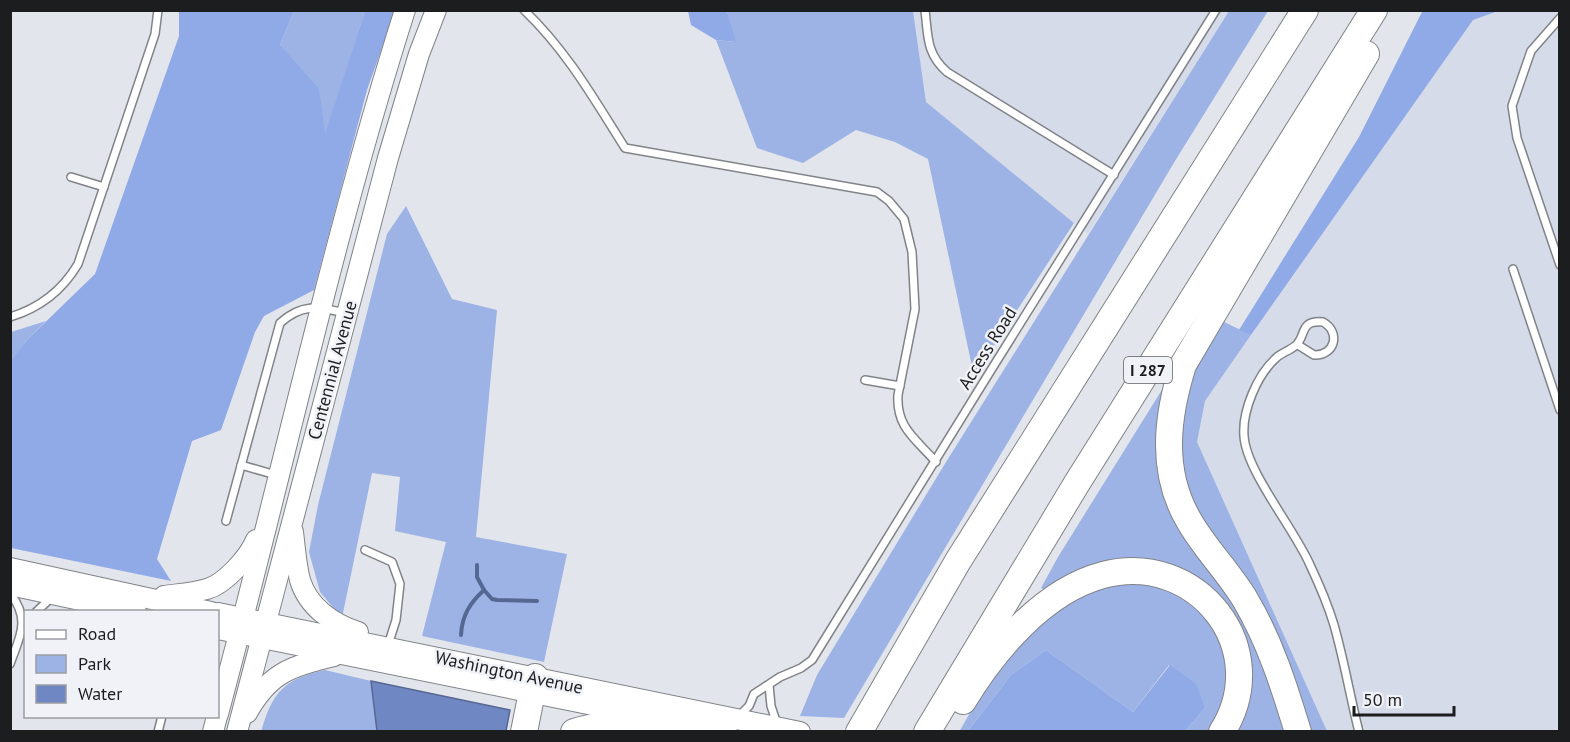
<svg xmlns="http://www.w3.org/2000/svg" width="1570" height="742" font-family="'PT Sans',sans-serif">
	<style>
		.built { fill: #d5dbe8 }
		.green { fill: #9db3e5 }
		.forest { fill: #90a9e7 }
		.water { fill: #6f87c2; stroke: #566791; stroke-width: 1.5 }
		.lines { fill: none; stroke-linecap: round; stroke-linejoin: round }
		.stream { stroke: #566791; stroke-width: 4 }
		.lane-casing { stroke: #808388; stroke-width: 10 }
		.secondary-casing { stroke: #808388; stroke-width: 22 }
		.highway-casing { stroke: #808388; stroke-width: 28 }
		.lane { stroke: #fff; stroke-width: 7 }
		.secondary { stroke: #fff; stroke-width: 20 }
		.highway { stroke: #fff; stroke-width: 26 }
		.labels { text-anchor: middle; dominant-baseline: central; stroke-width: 5; stroke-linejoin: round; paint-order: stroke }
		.shield { fill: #f0f2f8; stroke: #5c5d60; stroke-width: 1.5 }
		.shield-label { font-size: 16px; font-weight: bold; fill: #1c1d1f }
		.street-label { font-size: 18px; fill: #1c1d1f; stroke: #f0f2f8 }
	</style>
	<rect width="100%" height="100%" fill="#e2e5eb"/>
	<g class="built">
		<polygon points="913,11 1229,11 1088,234 926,102"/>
		<polygon points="1498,11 1559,11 1559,731 1327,731 1197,442 1205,401 1473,20"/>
	</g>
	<g class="green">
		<polygon points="294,11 365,11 325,136 280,45"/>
		<polygon points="727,11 913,11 926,102 1074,223 974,376 928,159 895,142 856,130 803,163 757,148 716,40 735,42"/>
		<polygon points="1229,11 1268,11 1175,161 844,718 800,716 817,675 946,462"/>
		<polygon points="406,206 452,299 497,310 476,537 567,554 544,662 422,636 446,542 395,531 400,477 372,473 342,618 320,592 309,552 318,505 387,234"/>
		<polygon points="1218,319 1251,335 1205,401 1197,442 1327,731 1306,731 1190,502 1177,456 1181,400"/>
		<polygon points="46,321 29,338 11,362 11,332"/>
		<polygon points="1173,372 1160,445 1234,595 1290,731 1232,731 1248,680 1191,577 1046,591 1041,588 1058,557"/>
		<polygon points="1129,579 1182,593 1217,624 1232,677 1212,731 1185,731 1205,708 1169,665 1133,712 1046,650 1011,675 968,731 959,732 995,669 1044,618 1097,588"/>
		<path d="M325 670 371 681 377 731 261 732C272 692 284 679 325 670Z"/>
	</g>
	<g class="forest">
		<polygon points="1423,10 1498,11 1473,20 1251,335 1239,330 1359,137"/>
		<polygon points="179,11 294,11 280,45 319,89 325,134 365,11 395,11 367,90 314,290 264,316 255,332 221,430 192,441 157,559 171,581 11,548 10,362 29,338 95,274 179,36"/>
		<polygon points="688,11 727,11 736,42 716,40 691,25"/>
		<polygon points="1046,650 1133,712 1170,665 1196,684 1205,708 1185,731 968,731 1011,675"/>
	</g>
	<polygon class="water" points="371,681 510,710 506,731 377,731"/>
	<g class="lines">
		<g class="stream">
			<polyline points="484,590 492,599 497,600 537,601"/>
			<path d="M461 635C462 615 470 603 484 590L477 577V565"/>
		</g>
		<g class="lane-casing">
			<g id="lane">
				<path d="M524 10C567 51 594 99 625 148L877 192 889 201 904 219 912 252 915 309 898 395C896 428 916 439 936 462"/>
				<path d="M925 10C928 35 926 54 947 72L1114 175"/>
				<polyline points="1560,18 1531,51 1512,106 1517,138 1560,265"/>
				<polyline points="71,177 104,187"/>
				<polyline points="1513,269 1560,410"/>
				<path d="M10 317C40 308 62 291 78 264L155 34 158 10"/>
				<path d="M1298 345 1314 355C1335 356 1341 332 1323 322 1298 320 1307 337 1295 346 1289 351 1281 353 1276 358 1257 375 1242 411 1244 436 1246 471 1295 530 1310 565 1319 584 1328 605 1334 625 1344 660 1350 696 1359 732"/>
				<polyline points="865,380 900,386"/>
				<polyline points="241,465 276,475"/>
				<path d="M226 521 280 323C301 304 318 306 344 313"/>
				<polyline points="365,550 392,562 400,584 396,620 389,642"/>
				<path d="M10 593C31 620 20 636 10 664"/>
				<polyline points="36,612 52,597"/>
				<polyline points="769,685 771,706 777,724"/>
				<polyline points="738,717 749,706 754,694 780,677 801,668 812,660 988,375 1216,10"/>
				<polyline points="158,732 162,716"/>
			</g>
		</g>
		<g class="secondary-casing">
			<g id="secondary">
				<path d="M293 532C295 548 296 565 300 580 308 607 333 624 358 632"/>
				<polyline points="10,568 211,612"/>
				<polyline points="10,585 136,612"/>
				<path d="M164 596C178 594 193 593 207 589 225 584 249 557 256 540"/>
				<polyline points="218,613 800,732"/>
				<polyline points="218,629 727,732"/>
				<path d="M247 713C269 673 291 666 334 656"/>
				<path d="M218 714C281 480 331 242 405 10"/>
				<polyline points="213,732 217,716"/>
				<polyline points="237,732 388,158 419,54 436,10"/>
			</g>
		</g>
		<g class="highway-casing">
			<g id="highway">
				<path d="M963 701C994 650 1043 591 1103 575 1196 550 1275 648 1222 732"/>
				<polyline points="524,732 535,677"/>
				<path d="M574 732C604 722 634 724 665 719"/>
				<polyline points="859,732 958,561 1305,10"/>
				<polyline points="927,732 1077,483 1374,10"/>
				<path d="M1298 732C1284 686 1270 642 1246 601 1229 572 1204 548 1188 519 1160 470 1167 416 1183 365L1366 54"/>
			</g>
		</g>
		<use href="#lane" class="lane"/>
		<use href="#secondary" class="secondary"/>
		<use href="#highway" class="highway"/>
	</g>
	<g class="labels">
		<rect class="shield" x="1124" y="357" width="48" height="26" rx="4.5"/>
		<g class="shield-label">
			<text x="1148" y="370">I 287</text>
		</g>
		<g class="street-label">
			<text transform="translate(987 348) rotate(-58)">Access Road</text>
			<text transform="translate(332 370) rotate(-75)">Centennial Avenue</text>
			<text transform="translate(509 672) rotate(12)">Washington Avenue</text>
		</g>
	</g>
	<rect width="1570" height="742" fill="none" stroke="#1c1d1f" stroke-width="24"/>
	<rect x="24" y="610" width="195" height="108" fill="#f0f2f8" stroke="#9b9da1" stroke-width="1.5"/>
	<rect x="36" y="630" width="30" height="9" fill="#ffffff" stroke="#9b9da1" stroke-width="1.5"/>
	<text x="78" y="640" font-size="18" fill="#1c1d1f">Road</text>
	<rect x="36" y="655" width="30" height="18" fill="#9db3e5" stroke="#9b9da1" stroke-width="1.5"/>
	<text x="78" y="670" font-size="18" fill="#1c1d1f">Park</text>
	<rect x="36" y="685" width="30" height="18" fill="#6f87c2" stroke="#9b9da1" stroke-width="1.5"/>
	<text x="78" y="700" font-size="18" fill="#1c1d1f">Water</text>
	<path d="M1354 706v9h100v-9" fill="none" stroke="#1c1d1f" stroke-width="3"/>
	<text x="1363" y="706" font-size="18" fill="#1c1d1f" stroke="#f0f2f8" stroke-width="4.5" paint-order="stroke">50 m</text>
</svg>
